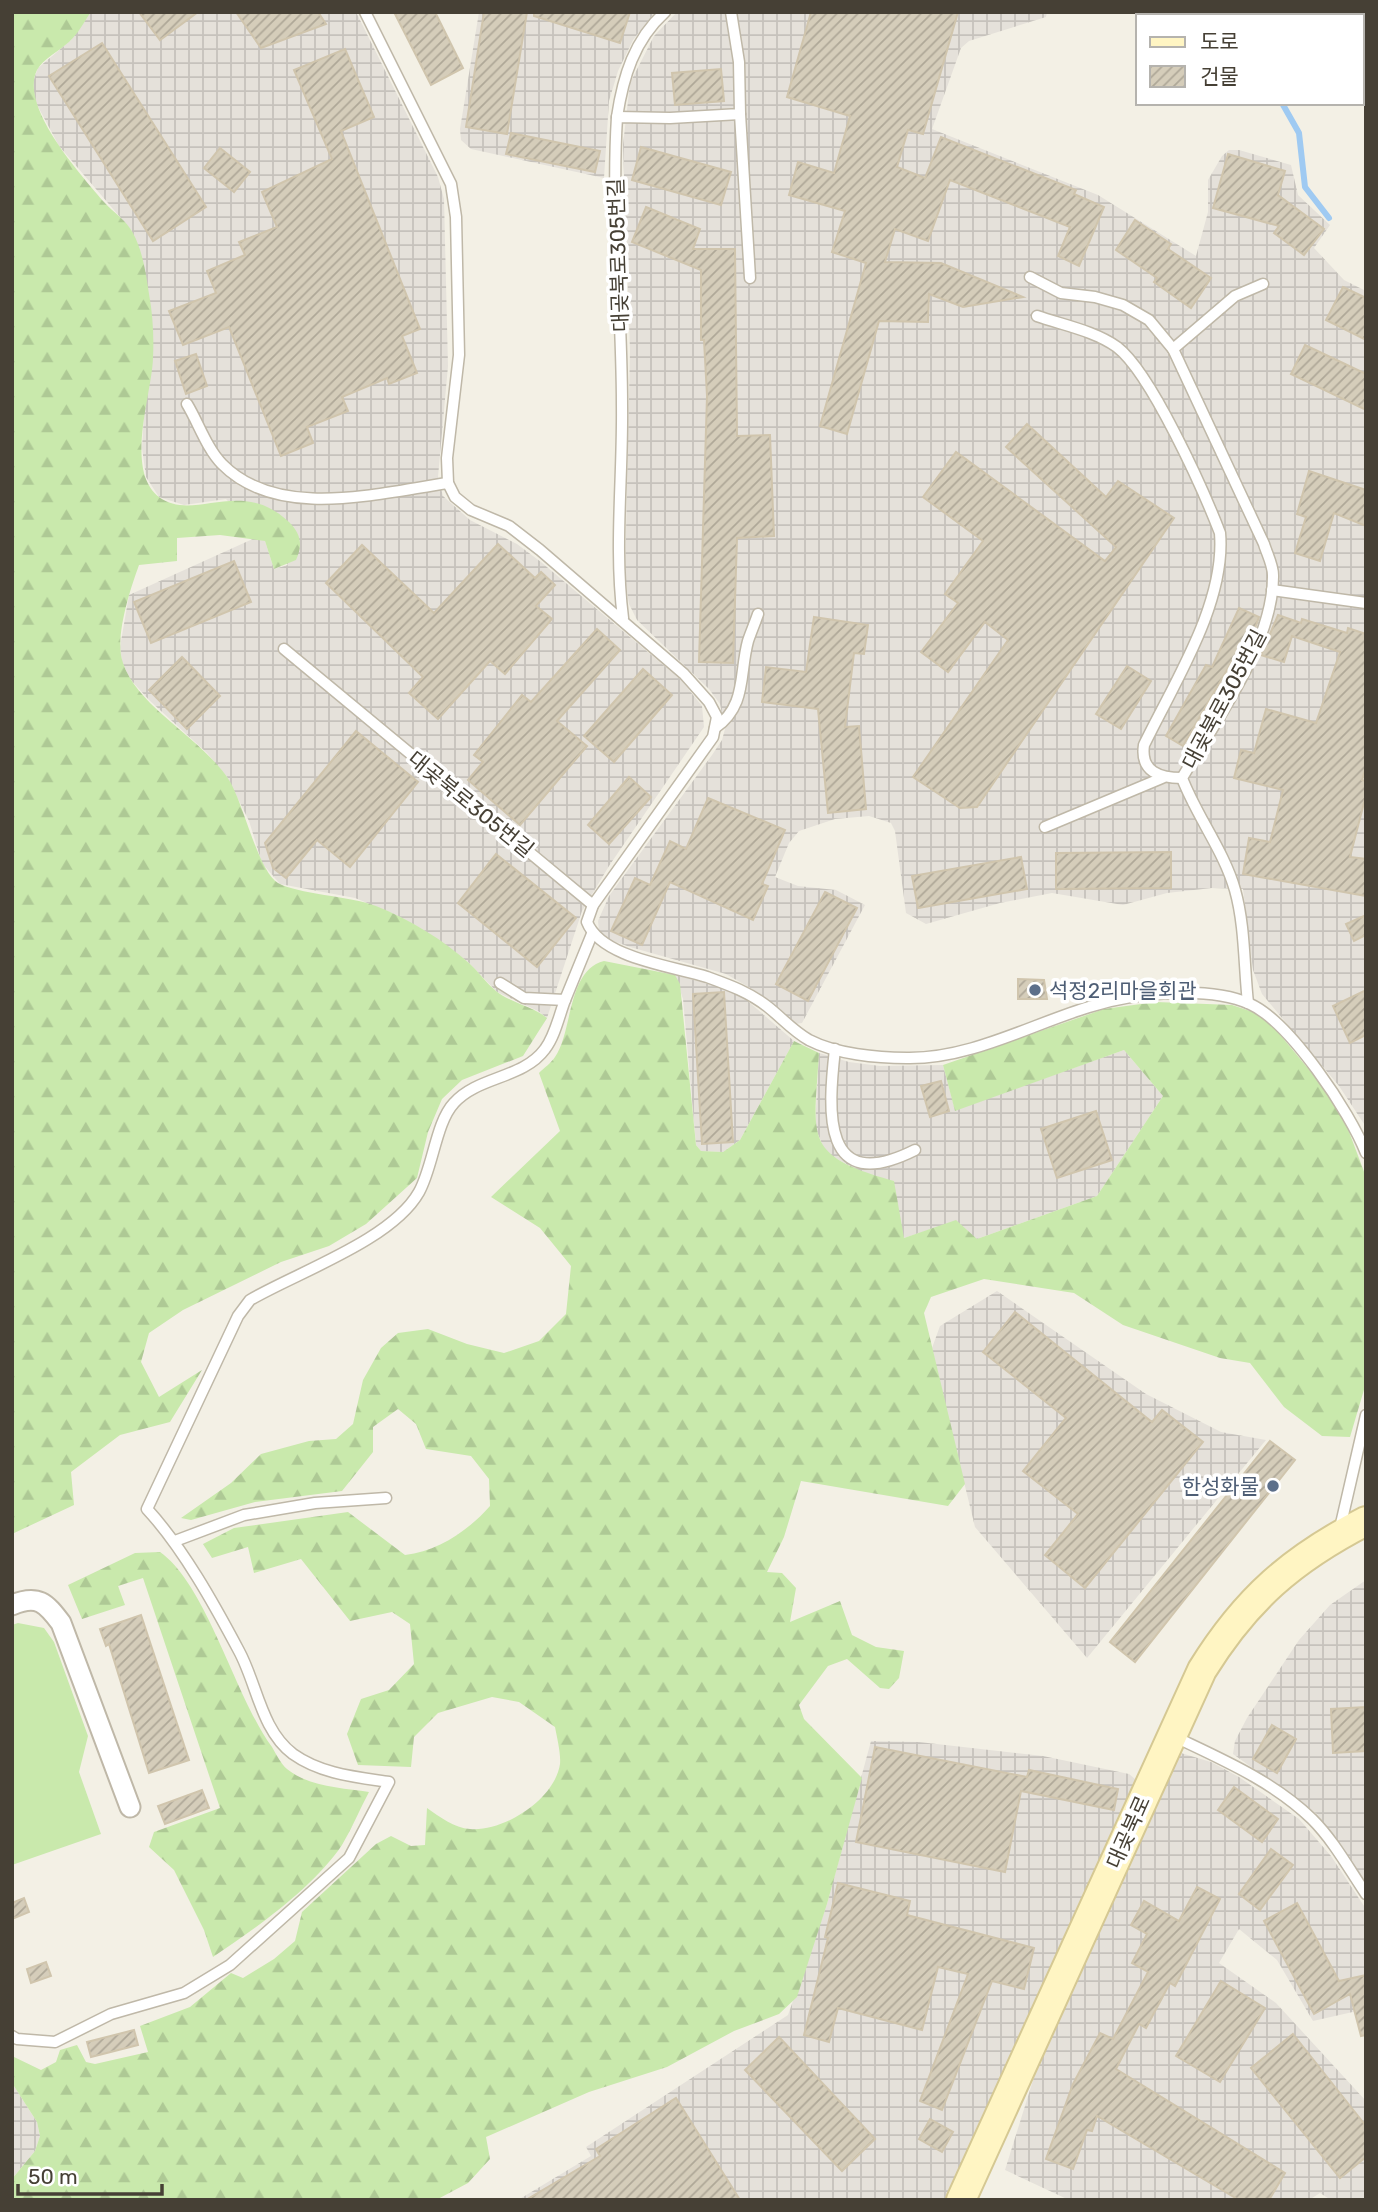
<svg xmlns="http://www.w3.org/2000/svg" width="1378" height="2212" font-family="Rubik,'Noto Sans KR',sans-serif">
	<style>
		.industrial { fill: url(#industrial-grid) }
		.grass { fill: #c9e9ac }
		.forest { fill: url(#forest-firs) }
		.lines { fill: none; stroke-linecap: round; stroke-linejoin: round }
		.stream { stroke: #9fcaf2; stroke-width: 6 }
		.building { fill: url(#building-hatch); stroke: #d0c5ad; stroke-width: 2 }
		.lane-casing { stroke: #bfb8a8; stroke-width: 13 }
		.street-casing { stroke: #bfb8a8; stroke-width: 23 }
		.secondary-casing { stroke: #d5c893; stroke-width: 32 }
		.lane { stroke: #fff; stroke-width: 10 }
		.street { stroke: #fff; stroke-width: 19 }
		.secondary { stroke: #fff5c3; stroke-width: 28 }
		.service-dot { fill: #5c6f8a; stroke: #fff; stroke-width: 2.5 }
		.labels { text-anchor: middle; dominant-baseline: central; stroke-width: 7; stroke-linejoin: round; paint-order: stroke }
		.street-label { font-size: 21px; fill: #464035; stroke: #fff }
		.service-label { font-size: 21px; fill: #4e5e75; stroke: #fff; text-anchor: start }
	</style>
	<defs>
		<pattern id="industrial-grid" width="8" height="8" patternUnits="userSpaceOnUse" patternTransform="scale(1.75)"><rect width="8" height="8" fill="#e5e1da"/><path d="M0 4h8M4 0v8" fill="none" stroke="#c6c2bc"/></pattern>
		<pattern id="forest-firs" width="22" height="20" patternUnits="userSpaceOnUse" patternTransform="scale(1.75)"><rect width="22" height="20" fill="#c9e9ac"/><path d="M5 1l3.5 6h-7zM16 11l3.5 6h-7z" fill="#aec995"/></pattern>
		<pattern id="building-hatch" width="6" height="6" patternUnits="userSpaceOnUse" patternTransform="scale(1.75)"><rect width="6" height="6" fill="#d5cdba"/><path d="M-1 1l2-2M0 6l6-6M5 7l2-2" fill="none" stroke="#afa898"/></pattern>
	</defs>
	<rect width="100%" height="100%" fill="#f3f0e5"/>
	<g class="industrial">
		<polygon points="91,12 356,12 438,177 444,199 448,366 438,477 443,496 470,520 517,544 541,562 681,680 702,706 704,727 609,866 582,911 547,1018 538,1011 497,992 468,962 422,929 394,914 355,898 280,884 262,863 249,821 227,777 207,753 149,700 130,679 122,662 120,647 129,595 257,537 265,541 274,569 288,565 226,499 184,505 159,497 146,477 142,448 144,414 132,231 59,146 35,101 33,82 38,68 71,40"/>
		<polygon points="479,12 655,12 633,40 618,71 609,101 604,178 471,149 461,140 460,129"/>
		<polygon points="677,12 1047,12 1046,17 969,41 961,48 932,129 1098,195 1196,256 1208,212 1208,180 1222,156 1229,150 1239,150 1291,165 1298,195 1330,225 1314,248 1344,280 1366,291 1366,1127 1339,1086 1262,994 1253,970 1243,889 1212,888 1167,893 1123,905 1052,893 1000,903 926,924 906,913 895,831 891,823 869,816 835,819 799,831 789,843 775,877 798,886 836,890 865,905 802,1023 795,1024 759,993 726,974 630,947 610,940 599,931 598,921 609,896 712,755 722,740 725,729 720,704 709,689 637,620 629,604 625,578 630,351 623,145 630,83 654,36"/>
		<polygon points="675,975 727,989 743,997 794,1041 740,1140 723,1152 701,1151 696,1145 683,999"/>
		<polygon points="1124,1050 1163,1096 1097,1196 977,1239 956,1221 904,1238 859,1171 826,1153 815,1127 819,1053 849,1062 880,1066 943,1065 955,1110"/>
		<polygon points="997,1291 1146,1394 1221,1432 1266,1440 1087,1658 975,1527 942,1392 932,1348 940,1326"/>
		<polygon points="1366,1580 1366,1882 1317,1814 1233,1754 1235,1741 1247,1718 1299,1640 1330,1605"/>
		<polygon points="871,1741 919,1742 1043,1756 1129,1774 1135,1779 1136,1785 946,2200 518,2200 591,2156 586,2147 788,2015 827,1904"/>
		<polygon points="1181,1753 1211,1762 1239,1777 1299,1819 1331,1856 1366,1909 1366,2009 1313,2021 1277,1960 1239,1929 1219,1963 1276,2003 1366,2101 1366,2200 1331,2200 1320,2193 1309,2200 1069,2200 1005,2170 1049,2029 1173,1758"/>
		<polygon points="12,2083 37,2122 40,2136 35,2151 12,2179"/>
	</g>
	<polygon class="grass" points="18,1623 44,1628 54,1642 88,1736 79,1772 101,1834 12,1865 12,1625"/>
	<g class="forest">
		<path d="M12 12H91C84 22 78 34 69 42 59 51 43 59 37 70 19 107 81 175 104 202 113 212 127 221 133 233 143 252 146 274 149 294 153 315 154 338 153 358 152 394 124 470 159 497 194 523 240 476 289 522 301 534 303 545 296 560L274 569 265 541 220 535 177 538V561L139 565C130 590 114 638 123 663 138 708 202 738 229 780 244 804 258 871 278 883 297 894 350 896 376 906 409 919 444 940 470 964 479 972 486 983 496 991 511 1003 532 1006 547 1018L523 1056 462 1080 442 1099 428 1132 417 1178 366 1224 329 1246 281 1262 183 1310 149 1333 141 1362 159 1397 202 1370 170 1422 120 1435 71 1472 74 1505 12 1534Z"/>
		<path d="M604 961 675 975 680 984 696 1145 701 1151 723 1152 740 1140 794 1041 819 1053C814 1139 802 1155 894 1181L904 1238 956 1220 977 1239 1097 1196 1163 1096 1124 1050 955 1111 943 1065 1104 1009 1156 1002 1232 1005 1256 1013 1277 1031 1316 1078 1345 1121 1366 1177V1383L1350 1437 1322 1436 1284 1407 1250 1363 1220 1358 1123 1325 1074 1293 984 1279 931 1297 924 1313 965 1484 948 1506 801 1481 784 1537 767 1572 782 1573 796 1588 790 1622 840 1601 852 1635 876 1647 904 1651 899 1678 889 1689 880 1688 847 1659 828 1666 799 1705 804 1719 862 1778 827 1904 797 1997 779 2014 734 2031 667 2067 589 2092 486 2137 490 2159 468 2183 436 2200H12V2179L35 2151 40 2136 37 2122 12 2083V2056L41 2070 56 2062 60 2050 77 2045 86 2062 95 2064 148 2052 140 2026 190 2007 231 1973 243 1978 274 1959 295 1941 302 1912 376 1844 391 1836 411 1846 425 1845 427 1808C440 1817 454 1828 470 1829 504 1832 555 1799 560 1764 561 1753 557 1738 555 1727L519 1702 492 1697 438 1713 414 1737 411 1767 358 1765 347 1734 361 1699 389 1690 414 1664 410 1624 392 1612 350 1621 301 1559 254 1573 248 1547 212 1558 203 1544 234 1528 348 1512 405 1555C438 1551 468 1531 490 1506L489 1479 471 1456 426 1449 416 1424 398 1409 373 1427V1452L342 1491 255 1502 191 1520 181 1518 231 1483 261 1454 309 1441 336 1439 353 1424 363 1380 381 1348 398 1333 428 1329 467 1344 504 1353 539 1341 566 1314 571 1266 540 1228 491 1197 560 1131 539 1073C544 1068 551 1063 555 1057 573 1031 567 970 604 961Z"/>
		<path d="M160 1552C207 1585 235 1697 272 1747 276 1754 281 1764 287 1769 309 1787 343 1788 369 1792 360 1809 352 1828 342 1845 313 1888 255 1929 213 1957L204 1930 174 1870 149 1847 154 1832 220 1808 143 1578 118 1586 125 1605 82 1619 68 1585 135 1553Z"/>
	</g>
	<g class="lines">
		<g class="stream">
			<polyline points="1251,12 1258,16"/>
			<polyline points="1281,16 1285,12"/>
			<polyline points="1282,103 1299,133 1305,187 1329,218"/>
		</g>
	</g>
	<g class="building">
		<polygon points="139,12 198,12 160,40"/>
		<polygon points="236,12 318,12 326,24 261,48"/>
		<polygon points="394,12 435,12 463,68 431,85"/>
		<polygon points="484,12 527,12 507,134 466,127"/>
		<polygon points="534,12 630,12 620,43 534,16"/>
		<polygon points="811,12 958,12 923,134 908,130 897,167 925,178 941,137 1076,190 1074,194 1104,207 1079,266 1058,256 1070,227 950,180 928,241 895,229 885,262 941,263 1023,297 963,307 929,294 928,322 879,321 847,434 820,426 866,263 832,252 845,211 789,195 798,162 834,173 850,116 787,97"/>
		<polygon points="102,43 206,207 153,241 49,76"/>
		<polygon points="345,49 374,117 341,131 420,329 402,336 417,373 389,384 387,378 342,397 348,411 307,427 313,443 281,456 229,327 183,345 169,311 216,293 207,271 245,255 239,242 277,227 262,192 332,159 294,70"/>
		<polygon points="721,69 724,101 675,105 672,73"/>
		<polygon points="511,133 600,151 595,172 506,154"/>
		<polygon points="641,147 731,172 721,205 632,180"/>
		<polygon points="220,148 250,172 234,192 204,168"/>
		<polygon points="1228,154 1285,171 1278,195 1324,229 1304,255 1274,233 1279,226 1213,208"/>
		<polygon points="646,207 700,229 693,249 735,249 737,436 770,435 774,536 737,538 733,663 699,662 707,396 704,340 701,340 701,270 632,242"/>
		<polygon points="1135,220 1171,244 1168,249 1211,278 1191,308 1154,282 1157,278 1116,250"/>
		<polygon points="1343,287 1366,298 1366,340 1326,320"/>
		<polygon points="1305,345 1366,374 1366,410 1291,374"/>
		<polygon points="196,354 207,386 186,394 175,361"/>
		<polygon points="1027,424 1106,497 1118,481 1174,518 977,807 960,808 913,777 1008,640 985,622 948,672 921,652 958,603 945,594 983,541 923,497 956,452 1105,561 1116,547 1006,447"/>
		<polygon points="1309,471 1366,490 1366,526 1334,513 1320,561 1295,553 1306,517 1297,514"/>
		<polygon points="498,544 535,578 541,572 555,585 536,606 552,619 505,674 490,661 438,719 409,693 423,677 326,583 362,545 434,613"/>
		<polygon points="234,561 251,602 151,643 134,602"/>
		<polygon points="1239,608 1259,617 1247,651 1239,649 1183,746 1166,736 1206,665 1212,667"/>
		<polygon points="1278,615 1301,623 1302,619 1347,633 1348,628 1366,634 1366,767 1362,780 1366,781 1366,795 1350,857 1366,859 1366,896 1243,874 1249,838 1270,842 1283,790 1234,778 1241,750 1254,753 1266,709 1316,723 1340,652 1292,636 1284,662 1261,655"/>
		<polygon points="814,617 868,625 864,654 854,653 845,727 859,726 866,809 828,813 818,709 762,702 766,667 806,672"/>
		<polygon points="597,629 620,650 557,721 587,746 520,825 468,780 483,762 474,755 522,695 531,702"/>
		<polygon points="182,657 220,696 187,729 149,690"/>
		<polygon points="1127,666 1151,681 1121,729 1096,714"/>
		<polygon points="643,669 672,695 614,762 584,736"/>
		<polygon points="356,731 418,782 350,867 317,840 286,878 273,868 265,843"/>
		<polygon points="629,777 651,797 609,844 588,825"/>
		<polygon points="708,798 785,830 762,884 768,886 753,920 670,882 642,945 611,931 635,878 650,885 670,841 686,849"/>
		<polygon points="1171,852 1171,888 1056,889 1056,853"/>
		<polygon points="496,854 576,918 537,967 458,903"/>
		<polygon points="1021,857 1027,889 918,908 912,876"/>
		<polygon points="825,892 857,908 808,1001 776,984"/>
		<polygon points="1366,915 1366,935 1354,941 1346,924"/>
		<polygon points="1018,979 1044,980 1047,999 1018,999"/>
		<polygon points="1366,990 1366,1035 1350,1043 1333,1006"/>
		<polygon points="724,992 733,1142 702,1144 693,994"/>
		<polygon points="941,1081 949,1111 930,1117 921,1086"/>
		<polygon points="1096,1111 1112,1160 1057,1178 1041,1129"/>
		<polygon points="1015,1312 1152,1422 1162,1410 1203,1442 1085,1588 1045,1555 1078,1514 1023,1471 1066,1418 983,1352"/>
		<polygon points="1270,1441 1295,1460 1135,1662 1110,1642"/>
		<polygon points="141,1615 189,1760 149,1773 109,1644 106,1646 100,1629"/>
		<polygon points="1366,1707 1366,1751 1333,1753 1331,1709"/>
		<polygon points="1272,1725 1296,1739 1277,1773 1253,1759"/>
		<polygon points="875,1747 1027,1777 1029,1770 1118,1789 1114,1810 1021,1791 1005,1872 856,1842"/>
		<polygon points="1234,1787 1278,1819 1262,1842 1218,1810"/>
		<polygon points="202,1790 209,1808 165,1824 158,1806"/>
		<polygon points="1271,1849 1293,1865 1260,1910 1239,1894"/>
		<polygon points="838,1883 910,1901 907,1915 1034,1948 1024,1989 992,1981 942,2110 920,2101 968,1974 938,1967 922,2030 838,2008 829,2042 804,2035 828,1938 825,1937"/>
		<polygon points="1197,1887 1220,1899 1175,1986 1170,1983 1146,2028 1139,2024 1116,2069 1285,2173 1269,2200 1239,2200 1097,2116 1092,2131 1087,2130 1073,2169 1046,2159 1073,2084 1100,2033 1113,2039 1148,1972 1132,1963 1147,1934 1131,1925 1144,1901 1179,1921"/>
		<polygon points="24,1898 29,1912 12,1919 12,1903"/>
		<polygon points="1297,1903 1339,1981 1366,1975 1366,2035 1361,2036 1350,1994 1314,2014 1264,1921"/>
		<polygon points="46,1962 51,1976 31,1983 27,1969"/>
		<polygon points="1221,1981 1265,2008 1220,2082 1176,2056"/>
		<polygon points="134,2030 138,2045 91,2057 87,2042"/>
		<polygon points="1293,2034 1366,2126 1366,2157 1340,2178 1251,2068"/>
		<polygon points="779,2037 875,2139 842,2171 745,2070"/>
		<polygon points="676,2098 740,2200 526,2200 600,2156 596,2149"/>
		<polygon points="930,2119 953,2132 942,2152 919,2139"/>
	</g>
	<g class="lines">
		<g class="lane-casing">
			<g id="lane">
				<path d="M365 12 451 184 456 217 459 355 447 458 448 483 455 497 471 510 509 526 540 550 684 674 709 702 717 717 713 737 593 905 587 922C601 958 672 966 707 977 729 985 749 992 768 1007 782 1018 793 1031 809 1040 836 1054 877 1058 907 1058 970 1059 1030 1025 1089 1007 1133 993 1208 985 1250 1004 1290 1022 1350 1112 1366 1153"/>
				<polyline points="740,114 750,278"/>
				<path d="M617 117C623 77 634 40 665 12"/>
				<polyline points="1030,277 1061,293 1095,297 1123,305 1149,320 1173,349"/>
				<path d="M1037 316C1063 325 1095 331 1117 347 1151 373 1203 489 1220 533 1226 603 1174 683 1144 745 1140 772 1160 778 1182 778"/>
				<path d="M187 404C198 422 207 449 222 464 278 521 378 493 448 483"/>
				<polyline points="1272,590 1366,603"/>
				<path d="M623 618C614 547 623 477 622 405 622 309 611 212 617 117L670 118 740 114 739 62 731 12"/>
				<polyline points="284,649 593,905"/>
				<path d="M715 728C747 706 739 674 748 641 751 632 755 623 758 614"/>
				<polyline points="1045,827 1162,778"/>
				<polyline points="500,983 524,998 565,1000 592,934"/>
				<path d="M1248 1003C1244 967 1245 925 1235 890 1224 851 1197 817 1182 778 1215 722 1274 642 1273 575 1273 565 1267 554 1264 544L1173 349 1235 296 1263 284"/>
				<path d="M835 1049C828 1111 821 1197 915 1150"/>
				<polyline points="1340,1528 1366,1415"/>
				<polyline points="175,1541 244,1515 315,1503 386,1498"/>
				<path d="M1173 1736C1221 1759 1273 1781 1312 1819 1334 1841 1349 1869 1366 1894"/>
				<path d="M12 2036 17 2039 55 2042 111 2014 184 1993 230 1965 349 1858 389 1782C356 1777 321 1774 293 1754 261 1730 257 1684 239 1651 214 1604 183 1548 147 1509L238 1316 250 1300C298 1272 392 1240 419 1192 433 1167 436 1122 454 1103 478 1076 523 1079 545 1049 555 1036 559 1016 565 1000"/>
			</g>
		</g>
		<g class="street-casing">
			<path id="street" d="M12 1605C38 1594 46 1603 61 1623L130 1807"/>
		</g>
		<g class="secondary-casing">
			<path id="secondary" d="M961 2200 1202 1670C1246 1599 1292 1559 1366 1521"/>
		</g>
		<use href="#lane" class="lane"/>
		<use href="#street" class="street"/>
		<use href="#secondary" class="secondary"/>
	</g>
	<g class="service-dot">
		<circle cx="1035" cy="990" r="7"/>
		<circle cx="1273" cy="1486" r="7"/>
	</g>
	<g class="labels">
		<g class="street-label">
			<text transform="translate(618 255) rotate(-92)">대곶북로305번길</text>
			<text transform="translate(1224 699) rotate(-62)">대곶북로305번길</text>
			<text transform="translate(471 804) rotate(39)">대곶북로305번길</text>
			<text transform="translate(1128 1832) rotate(-66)">대곶북로</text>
		</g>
		<g class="service-label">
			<text x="1049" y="990">석정2리마을회관</text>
			<text x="1259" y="1486" text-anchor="end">한성화물</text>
		</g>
	</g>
	<rect width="1378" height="2212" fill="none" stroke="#464035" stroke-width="28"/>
	<rect x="1136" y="14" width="228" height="91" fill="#ffffff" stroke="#b5b3ae" stroke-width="2"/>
	<rect x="1150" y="37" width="35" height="10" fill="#fff5c3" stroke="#b5b3ae" stroke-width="2"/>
	<text x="1200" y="49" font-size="21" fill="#464035">도로</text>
	<rect x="1150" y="66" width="35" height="21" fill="url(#building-hatch)" stroke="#b5b3ae" stroke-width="2"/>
	<text x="1200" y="84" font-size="21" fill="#464035">건물</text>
	<path d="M18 2184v10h144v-10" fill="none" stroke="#464035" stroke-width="3.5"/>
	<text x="28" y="2184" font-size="21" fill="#464035" stroke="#ffffff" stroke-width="5" paint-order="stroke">50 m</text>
</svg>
